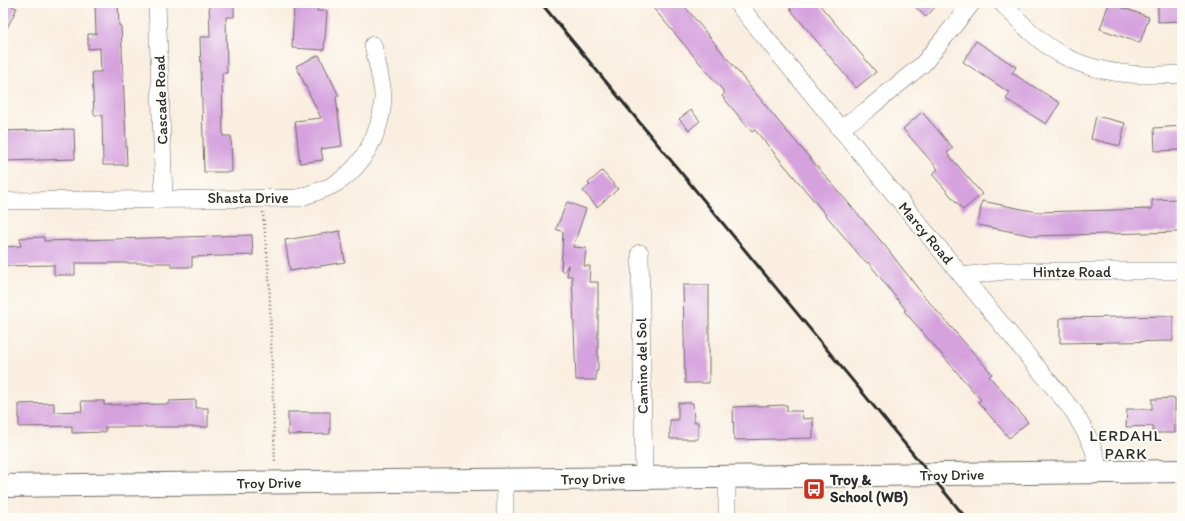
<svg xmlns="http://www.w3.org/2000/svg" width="1185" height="521" font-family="Itim,sans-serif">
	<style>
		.building { fill: #d5a2de }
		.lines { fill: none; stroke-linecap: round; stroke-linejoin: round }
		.street-casing { stroke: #736f6a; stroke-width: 18 }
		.secondary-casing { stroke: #736f6a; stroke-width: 24 }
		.path { stroke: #736f6a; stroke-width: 2.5; stroke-dasharray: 1 3; stroke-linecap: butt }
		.street { stroke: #fff; stroke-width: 17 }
		.secondary { stroke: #fff; stroke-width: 22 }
		.rail { stroke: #2b2b2b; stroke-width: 3 }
		.labels { text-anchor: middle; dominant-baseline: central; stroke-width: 4; stroke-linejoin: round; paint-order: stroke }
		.street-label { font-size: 15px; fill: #2b2b2b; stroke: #fdfcf7 }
		.poi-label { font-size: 15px; font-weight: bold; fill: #2b2b2b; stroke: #fdfcf7; text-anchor: start }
		.neighbourhood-label { font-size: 16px; letter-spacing: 1px; fill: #2b2b2b; stroke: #fdfcf7 }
	</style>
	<rect width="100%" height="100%" fill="#fdfcf7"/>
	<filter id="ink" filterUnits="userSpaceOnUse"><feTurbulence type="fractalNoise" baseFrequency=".025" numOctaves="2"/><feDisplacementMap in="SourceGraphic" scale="8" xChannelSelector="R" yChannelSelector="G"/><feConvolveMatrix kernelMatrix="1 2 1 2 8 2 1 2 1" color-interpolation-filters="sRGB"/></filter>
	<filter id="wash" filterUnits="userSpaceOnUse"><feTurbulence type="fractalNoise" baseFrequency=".012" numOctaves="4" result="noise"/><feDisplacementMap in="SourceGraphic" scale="16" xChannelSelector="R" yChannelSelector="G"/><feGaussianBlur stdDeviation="0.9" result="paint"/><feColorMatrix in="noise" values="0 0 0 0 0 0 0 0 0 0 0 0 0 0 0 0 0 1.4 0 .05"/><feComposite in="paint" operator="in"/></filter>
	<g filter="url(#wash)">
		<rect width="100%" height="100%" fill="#f9eedf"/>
		<g id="blocks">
			<g class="building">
				<polygon points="3,3 17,8 3,36"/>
				<polygon points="95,3 118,3 119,26 121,26 127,165 103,165 102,115 94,115 92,72 101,72 100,48 88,49 88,34 96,34"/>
				<polygon points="209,3 234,3 234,17 226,17 227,73 222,73 223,136 231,136 232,172 204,172 200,37 210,37"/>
				<polygon points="294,3 318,3 317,11 327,11 324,50 292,48"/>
				<polygon points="649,3 682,3 779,122 886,247 923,295 992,374 989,376 1028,422 1009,438 978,402 981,400 904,311 906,310 868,262 866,263 755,130 752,132 722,96 725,93"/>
				<polygon points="797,3 818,3 876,72 856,88 790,9"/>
				<polygon points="911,3 939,3 926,17"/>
				<polygon points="1109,3 1149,17 1140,43 1100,29"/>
				<polygon points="1182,3 1182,21 1158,22 1158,4"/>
				<polygon points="976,41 1016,67 1012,73 1060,103 1046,124 1006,99 1010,93 963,62"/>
				<polygon points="319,55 339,96 336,97 342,146 321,149 323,160 300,163 295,121 321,118 296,66"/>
				<polygon points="691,110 700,121 689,130 679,119"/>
				<polygon points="922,112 953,148 947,153 982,194 963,210 932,174 938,169 903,129"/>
				<polygon points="1096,116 1125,123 1120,146 1091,139"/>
				<polygon points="1182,126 1182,150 1155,151 1154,128"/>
				<polygon points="74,129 75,159 5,161 3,131"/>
				<polygon points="602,171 618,189 597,207 583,191 590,185 588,183"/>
				<polygon points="1179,199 1179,232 1034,236 978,225 982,201 1037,212 1152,209 1152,200"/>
				<polygon points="567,202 586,209 573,247 586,248 584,266 590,266 589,282 598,282 598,371 596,371 596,380 576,380 572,276 567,276 568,265 564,272 561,271 563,232 556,229"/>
				<polygon points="340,231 345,262 290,271 285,240"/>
				<polygon points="252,235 253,255 192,257 192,267 171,267 171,263 75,263 75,275 54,275 54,265 3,266 3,247 21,246 20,238 44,237 44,241"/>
				<polygon points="683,285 709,285 709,383 685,383"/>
				<polygon points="1173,316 1173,341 1060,343 1060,318"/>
				<polygon points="1175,398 1175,433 1153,433 1153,426 1126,427 1127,409 1152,409 1152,399"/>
				<polygon points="196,400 196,408 208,408 208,427 105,427 105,432 72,433 72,426 19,427 19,404 54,403 54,412 82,411 81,401 104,401 104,405 169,404 169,401"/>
				<polygon points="678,403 693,403 694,422 698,422 698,439 670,439 670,420 678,420"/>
				<polygon points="787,405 787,411 802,411 803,419 813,418 813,438 734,440 733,407"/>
				<polygon points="288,412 330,412 330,434 288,435"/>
			</g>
		</g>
	</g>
	<g filter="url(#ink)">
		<use href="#blocks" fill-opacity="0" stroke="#736f6a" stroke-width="1"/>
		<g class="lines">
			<g class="street-casing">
				<g id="street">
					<polyline points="157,3 164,198"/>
					<path d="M737 3 1074 412C1084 431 1099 451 1097 472"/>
					<path d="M1002 3C1021 23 1042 46 1068 58 1103 75 1144 77 1182 74"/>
					<polyline points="840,129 867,110 923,64 972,3"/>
					<path d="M3 201 299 198C309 194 321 191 331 186 361 171 381 134 383 100 384 88 376 59 373 45"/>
					<polyline points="640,253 644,478"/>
					<polyline points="962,276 1005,271 1182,271"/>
					<polyline points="727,477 727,518"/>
					<polyline points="505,480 505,518"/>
				</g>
			</g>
			<g class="secondary-casing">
				<polyline id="secondary" points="3,486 1182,471"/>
			</g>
			<polyline class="path" points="263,212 269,275 275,463"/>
			<use href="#street" class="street"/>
			<use href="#secondary" class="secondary"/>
			<polyline class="rail" points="541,3 966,518"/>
		</g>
	</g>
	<defs>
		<g id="bus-square" transform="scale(1.15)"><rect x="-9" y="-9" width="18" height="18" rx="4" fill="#c8321e" stroke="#fdfcf7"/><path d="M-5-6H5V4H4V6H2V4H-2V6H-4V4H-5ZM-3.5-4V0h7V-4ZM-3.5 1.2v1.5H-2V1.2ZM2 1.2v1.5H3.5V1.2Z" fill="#fff"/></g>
	</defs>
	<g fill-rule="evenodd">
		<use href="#bus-square" x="814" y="489"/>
	</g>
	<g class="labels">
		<g class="street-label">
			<text transform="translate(161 100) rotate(-92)">Cascade Road</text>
			<text x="248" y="198">Shasta Drive</text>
			<text transform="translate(926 233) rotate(50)">Marcy Road</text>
			<text x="1072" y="272">Hintze Road</text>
			<text transform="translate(642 366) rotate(-91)">Camino del Sol</text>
			<text transform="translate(952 475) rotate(-1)">Troy Drive</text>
			<text transform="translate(593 479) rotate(-1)">Troy Drive</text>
			<text transform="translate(269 483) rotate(-1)">Troy Drive</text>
		</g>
		<g class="poi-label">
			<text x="830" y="480">Troy &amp;<tspan x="830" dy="17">School (WB)</tspan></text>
		</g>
		<g class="neighbourhood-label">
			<text x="1126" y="435">LERDAHL<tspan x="1126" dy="18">PARK</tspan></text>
		</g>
	</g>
	<rect width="1185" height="521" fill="none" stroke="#fdfcf7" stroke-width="16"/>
</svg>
